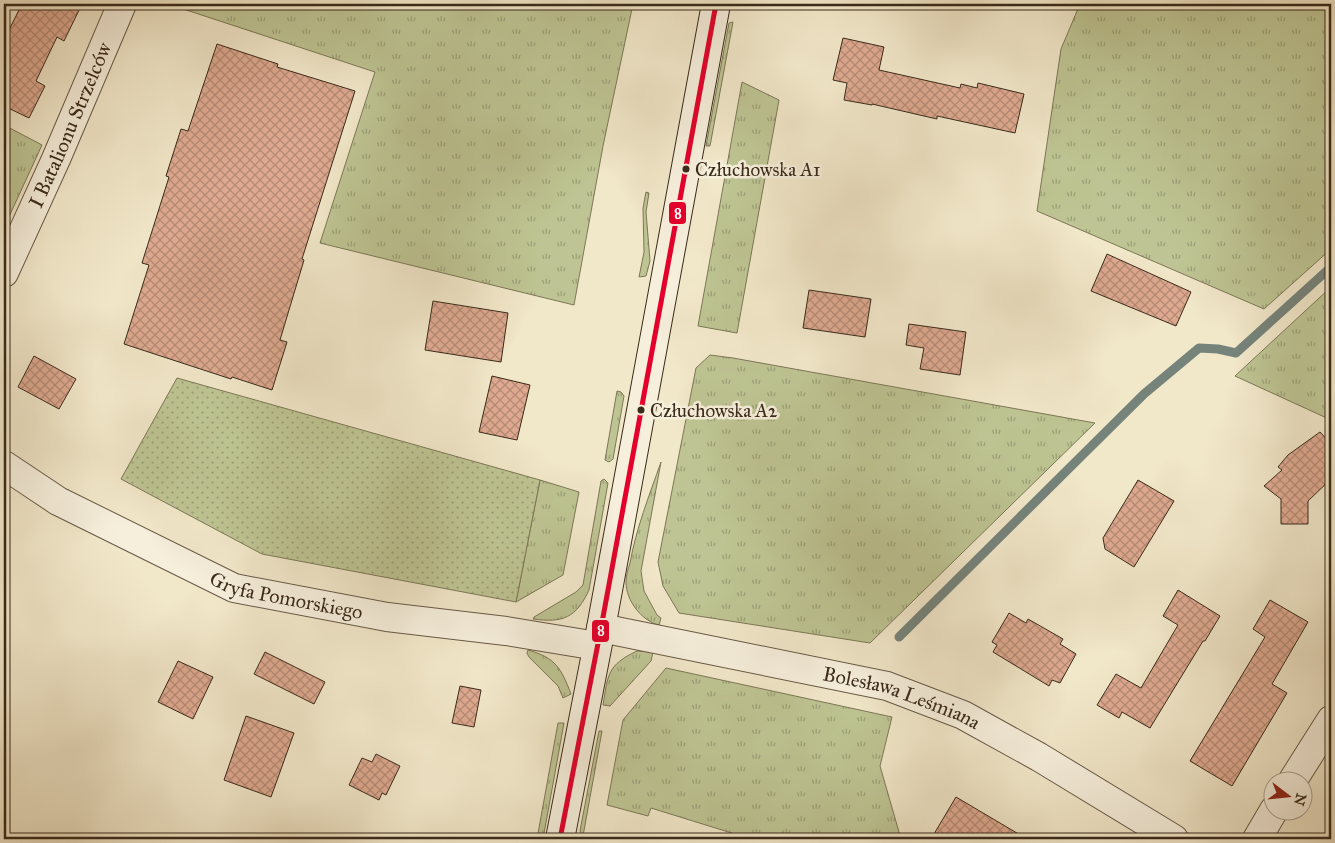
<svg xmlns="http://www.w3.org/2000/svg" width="1335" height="843" font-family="'IM FELL Great Primer',serif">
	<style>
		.grass { fill: url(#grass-tufts); stroke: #7c7756 }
		.garden { fill: url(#garden-dots); stroke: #7c7756 }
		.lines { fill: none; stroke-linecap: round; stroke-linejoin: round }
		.stream { stroke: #75837b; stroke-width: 9 }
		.building { fill: url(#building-cross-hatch); stroke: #3a2a1a }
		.street-casing { stroke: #685946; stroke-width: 30 }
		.secondary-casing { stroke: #3a2a1a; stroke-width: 30 }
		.street { stroke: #f6efdc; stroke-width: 28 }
		.secondary { stroke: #f6efdc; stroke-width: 28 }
		.bus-1-casing { stroke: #f6efdc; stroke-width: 9 }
		.bus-1 { stroke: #e4002b; stroke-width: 5 }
		.bus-dot { fill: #3a2a1a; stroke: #f6efdc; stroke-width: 2 }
		.labels { text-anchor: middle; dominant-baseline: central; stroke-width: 5; stroke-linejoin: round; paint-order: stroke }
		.bus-label { font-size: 19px; fill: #3a2a1a; stroke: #f6efdc; text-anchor: start }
		.street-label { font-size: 20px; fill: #3a2a1a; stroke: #f6efdc }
		.line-badge { stroke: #f6efdc; stroke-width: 2 }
		.badge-label { font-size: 14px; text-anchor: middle; font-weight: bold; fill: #fff }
	</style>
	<defs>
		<pattern id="grass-tufts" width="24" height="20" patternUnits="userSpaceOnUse" patternTransform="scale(1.25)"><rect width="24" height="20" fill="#bec493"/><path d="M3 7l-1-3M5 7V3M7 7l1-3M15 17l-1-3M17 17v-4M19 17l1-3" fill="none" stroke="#9b9f77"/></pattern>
		<pattern id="garden-dots" width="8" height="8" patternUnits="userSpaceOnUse" patternTransform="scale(1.25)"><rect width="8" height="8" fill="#bec493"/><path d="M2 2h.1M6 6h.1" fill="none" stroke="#9b9f77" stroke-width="1.8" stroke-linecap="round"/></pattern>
		<pattern id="building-cross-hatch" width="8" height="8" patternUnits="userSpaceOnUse" patternTransform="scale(1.25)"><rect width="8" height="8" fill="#dea990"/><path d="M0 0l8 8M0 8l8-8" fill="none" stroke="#b58a75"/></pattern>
	</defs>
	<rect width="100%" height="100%" fill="#f1e7c9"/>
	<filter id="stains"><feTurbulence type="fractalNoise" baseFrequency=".004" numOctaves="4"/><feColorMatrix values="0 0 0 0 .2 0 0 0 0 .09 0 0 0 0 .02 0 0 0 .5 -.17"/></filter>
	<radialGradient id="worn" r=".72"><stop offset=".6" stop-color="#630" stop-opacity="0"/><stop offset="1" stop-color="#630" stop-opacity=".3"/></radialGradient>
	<g class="grass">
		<polygon points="168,4 633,4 603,146 574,305 320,243 375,72"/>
		<polygon points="1080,4 1331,4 1331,249 1264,309 1037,211 1061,49"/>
		<polygon points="733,22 710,146 706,146 729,23"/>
		<polygon points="742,82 779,100 737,333 698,326"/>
		<polygon points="4,125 42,145 7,221 4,219"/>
		<polygon points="646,192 649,193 646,212 650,261 646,276 639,277 644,252 643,208"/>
		<polygon points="1331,287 1331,420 1235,376"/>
		<polygon points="710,355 733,358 1095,423 870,643 679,613 663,586 658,562 696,368"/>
		<polygon points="617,391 621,392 624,396 613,459 609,462 605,460"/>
		<path d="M661 462 641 571 644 591 657 615 661 618 659 625C642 621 626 601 626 582 626 576 628 569 630 563 636 529 649 496 661 462Z"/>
		<path d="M604 479 608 483 589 590C576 618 563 623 533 619L534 617 576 592 583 585 601 481Z"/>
		<polygon points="540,480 579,492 563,575 516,602"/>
		<path d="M528 650C556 658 561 668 571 694L563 698 558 686 529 657 527 653Z"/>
		<path d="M637 651 653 652 651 661 610 706 603 705C608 675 607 665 637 651Z"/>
		<polygon points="666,668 892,717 880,766 901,839 751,839 651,808 648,816 607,805 623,720"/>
		<polygon points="558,723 564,723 543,839 537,839"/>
		<polygon points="599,731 602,731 583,836 580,831"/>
	</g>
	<polygon class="garden" points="177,378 540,480 516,602 262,554 121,479"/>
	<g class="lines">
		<polyline class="stream" points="899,637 1144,394 1199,348 1218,349 1236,353 1331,267"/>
	</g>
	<g class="building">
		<polygon points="22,4 82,4 64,41 57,37 36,81 45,86 29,118 4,106 4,40"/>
		<polygon points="843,38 884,47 879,70 960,88 961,84 977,88 978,83 1024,94 1015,133 937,116 937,119 872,104 872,105 844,100 847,83 833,80"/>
		<polygon points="217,44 278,64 277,67 355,91 302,259 304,260 280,340 287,342 272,390 232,377 231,379 124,344 149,265 142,263 169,177 166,176 181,129 188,131"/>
		<polygon points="1107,254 1191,292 1176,326 1091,291"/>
		<polygon points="809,290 871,299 865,337 803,328"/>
		<polygon points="433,301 508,313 501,362 425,350"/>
		<polygon points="909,324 966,332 960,375 920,369 924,348 906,345"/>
		<polygon points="34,356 76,379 59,409 18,387"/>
		<polygon points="492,376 530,385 517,440 479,432"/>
		<polygon points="1320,432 1331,444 1331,479 1308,501 1308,524 1281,524 1281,499 1264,486 1282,470 1278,467 1288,455"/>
		<polygon points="1138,480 1174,501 1134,567 1105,549 1103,538"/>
		<polygon points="1178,590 1220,616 1205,641 1203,641 1150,728 1122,712 1119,718 1097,705 1116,674 1141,688 1178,625 1163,616"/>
		<polygon points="1270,600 1308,622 1272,684 1287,693 1232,786 1190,761 1265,637 1253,629"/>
		<polygon points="1009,613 1026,623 1028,619 1063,639 1060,644 1076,654 1060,683 1052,680 1049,686 993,652 997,645 992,642"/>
		<polygon points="265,652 325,682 314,704 254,674"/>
		<polygon points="178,661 213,677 193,719 158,702"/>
		<polygon points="460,686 481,690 474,727 452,723"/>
		<polygon points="246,716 294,733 271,797 224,780"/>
		<polygon points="376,754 400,766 386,795 382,793 379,800 349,785 362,758 372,762"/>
		<polygon points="956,797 1027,839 931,839"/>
	</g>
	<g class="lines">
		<g class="street-casing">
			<g id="street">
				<path id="s1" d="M4 273 56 159 122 4"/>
				<path id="s2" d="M4 465 58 501 234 588 387 617 506 631 597 646"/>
				<path id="s3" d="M601 628 887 686 963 715 1039 757 1174 839"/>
				<polyline points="1293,780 1331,720"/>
				<polyline points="1257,839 1274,810"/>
			</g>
		</g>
		<g class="secondary-casing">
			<polyline id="secondary" points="560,839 601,628 716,4"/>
		</g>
		<use href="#street" class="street"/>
		<use href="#secondary" class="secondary"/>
		<g class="bus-1-casing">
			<polyline id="bus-1" points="560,839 601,628 716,4"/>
		</g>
		<use href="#bus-1" class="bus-1"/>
	</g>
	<g class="bus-dot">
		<circle cx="686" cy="169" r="4.5"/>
		<circle cx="641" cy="410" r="4.5"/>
	</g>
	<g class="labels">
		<g class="bus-label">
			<text x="695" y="169">Człuchowska A1</text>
			<text x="650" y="410">Człuchowska A2</text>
		</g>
		<g class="street-label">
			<text stroke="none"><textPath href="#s1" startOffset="162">I Batalionu Strzelców</textPath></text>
			<text stroke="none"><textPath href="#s2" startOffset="314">Gryfa Pomorskiego</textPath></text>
			<text stroke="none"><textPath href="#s3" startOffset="309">Bolesława Leśmiana</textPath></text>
		</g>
	</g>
	<g class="line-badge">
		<rect x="668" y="201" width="19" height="24" rx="5" fill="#e4002b"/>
		<rect x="591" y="619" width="19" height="24" rx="5" fill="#e4002b"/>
	</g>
	<g class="badge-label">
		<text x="678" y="218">8</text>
		<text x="601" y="635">8</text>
	</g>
	<rect width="1335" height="843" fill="none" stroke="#f1e7c9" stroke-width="20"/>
	<rect x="5" y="5" width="1325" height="833" fill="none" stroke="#3a2a1a" stroke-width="2.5"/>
	<rect x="10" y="10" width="1315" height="823" fill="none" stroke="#3a2a1a"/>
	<g transform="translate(1288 796) rotate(106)"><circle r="24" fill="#f6efdc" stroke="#aba08e"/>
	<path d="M0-4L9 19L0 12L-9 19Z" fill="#8f2418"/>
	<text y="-8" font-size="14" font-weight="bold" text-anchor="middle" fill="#3a2a1a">N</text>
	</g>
	<rect width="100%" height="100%" filter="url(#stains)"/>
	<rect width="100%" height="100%" fill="url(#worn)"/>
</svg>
